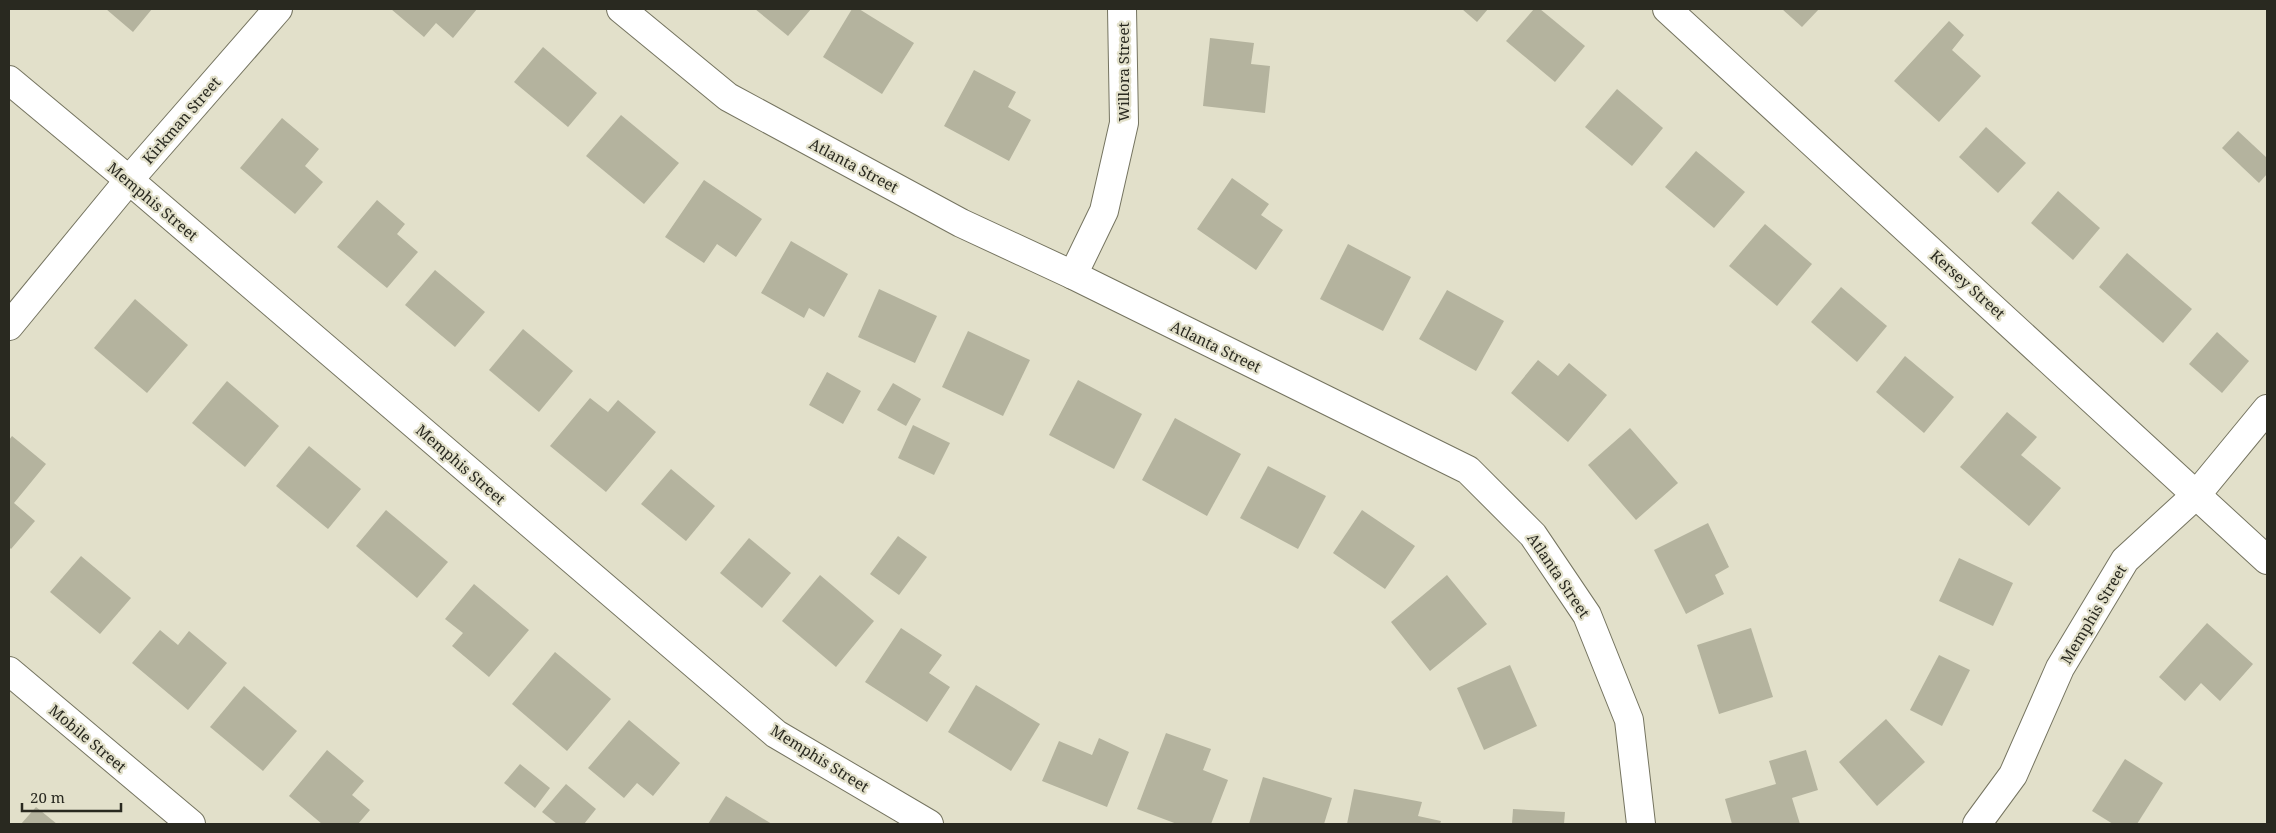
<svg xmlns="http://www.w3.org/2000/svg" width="2276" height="833" font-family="'Noto Serif',serif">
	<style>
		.building { fill: #b4b39e }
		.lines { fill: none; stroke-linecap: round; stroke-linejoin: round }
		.street-casing { stroke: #757460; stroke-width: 30 }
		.street { stroke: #fff; stroke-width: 28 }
		.labels { text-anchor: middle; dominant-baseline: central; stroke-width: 4.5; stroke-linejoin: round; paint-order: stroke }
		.street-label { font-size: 15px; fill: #292920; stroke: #e2e0ca }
	</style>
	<rect width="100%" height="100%" fill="#e2e0ca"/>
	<g class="building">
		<polygon points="106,9 152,9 133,32"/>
		<polygon points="391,9 477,9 453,38 436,23 424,37"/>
		<polygon points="755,9 811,9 788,36"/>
		<polygon points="852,9 859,9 914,43 882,94 823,57"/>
		<polygon points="1462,9 1488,9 1477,22"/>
		<polygon points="1534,9 1540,9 1585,46 1555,82 1506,41"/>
		<polygon points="1782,9 1819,9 1802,27"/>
		<polygon points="1949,21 1964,35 1952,50 1981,76 1939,122 1894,81"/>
		<polygon points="1210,38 1254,43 1251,64 1270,66 1265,113 1203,106"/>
		<polygon points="543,47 597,93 568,127 514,82"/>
		<polygon points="974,70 1016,92 1008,107 1031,120 1009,161 944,126"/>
		<polygon points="1617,89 1663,128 1632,166 1585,127"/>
		<polygon points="621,115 679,163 644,204 586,156"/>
		<polygon points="282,118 319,149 305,166 323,182 295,214 240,168"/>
		<polygon points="1986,127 2026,163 1998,193 1959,157"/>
		<polygon points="2238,131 2267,158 2267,174 2259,183 2222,148"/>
		<polygon points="1696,151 1745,192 1714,228 1665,187"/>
		<polygon points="1232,178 1269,204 1261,215 1283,230 1256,270 1197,229"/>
		<polygon points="704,180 762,219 736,257 717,244 704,263 665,237"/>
		<polygon points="2058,191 2100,228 2073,260 2031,223"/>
		<polygon points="377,200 405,224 397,234 418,252 387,288 337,247"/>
		<polygon points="1765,224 1812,264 1777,306 1729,266"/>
		<polygon points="791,241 848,274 824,317 809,308 804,318 761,293"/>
		<polygon points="1348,244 1411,277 1383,331 1320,299"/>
		<polygon points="2127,253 2192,309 2163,343 2099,287"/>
		<polygon points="435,270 485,312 455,347 405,305"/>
		<polygon points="1841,287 1887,326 1857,362 1811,322"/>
		<polygon points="879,289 937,316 915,363 858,337"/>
		<polygon points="1447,290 1504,321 1476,371 1419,339"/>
		<polygon points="135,299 188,345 147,393 94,348"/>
		<polygon points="523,329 573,371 539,412 489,370"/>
		<polygon points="968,331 1030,360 1003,416 942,387"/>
		<polygon points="2217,332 2249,361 2222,393 2189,364"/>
		<polygon points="1905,356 1954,397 1924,433 1876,392"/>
		<polygon points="1538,360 1558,376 1569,363 1607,395 1568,442 1511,393"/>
		<polygon points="827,372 861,391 843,424 809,405"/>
		<polygon points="1078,380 1142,414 1114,469 1049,435"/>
		<polygon points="227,381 279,426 245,467 192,423"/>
		<polygon points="893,383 921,399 906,426 877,410"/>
		<polygon points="590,398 608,412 618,400 656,432 606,492 550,446"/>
		<polygon points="2007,412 2037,437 2021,455 2061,488 2029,526 1960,467"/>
		<polygon points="1175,418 1241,454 1207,516 1142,480"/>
		<polygon points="913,425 950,443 934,475 898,458"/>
		<polygon points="1630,428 1678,483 1636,520 1588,465"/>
		<polygon points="12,436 46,464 14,503 35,521 11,549 9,547 9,440"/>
		<polygon points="309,446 361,489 328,529 276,486"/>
		<polygon points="1268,466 1326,496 1298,549 1240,518"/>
		<polygon points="671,469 715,506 686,541 641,504"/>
		<polygon points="386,510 448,562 417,598 356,546"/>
		<polygon points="1362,510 1415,546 1385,589 1333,553"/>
		<polygon points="1708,523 1729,567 1715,575 1724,594 1686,614 1654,550"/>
		<polygon points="898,536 927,557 899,595 870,574"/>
		<polygon points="749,538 791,573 762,608 720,573"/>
		<polygon points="81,556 131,598 100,634 50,592"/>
		<polygon points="1959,558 2013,583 1993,626 1939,601"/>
		<polygon points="820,575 874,621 836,667 782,621"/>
		<polygon points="1447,575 1487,624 1430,671 1391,622"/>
		<polygon points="474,584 529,630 489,677 452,646 463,633 445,619"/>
		<polygon points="2207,623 2253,664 2220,701 2201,683 2185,701 2159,677"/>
		<polygon points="901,628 942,655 929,673 950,687 927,722 865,682"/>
		<polygon points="1751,628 1773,697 1719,714 1697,645"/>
		<polygon points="160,630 178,645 189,631 227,663 188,710 132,663"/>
		<polygon points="555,652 611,699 567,751 512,704"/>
		<polygon points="1939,655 1970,670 1942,726 1910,710"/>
		<polygon points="1510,665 1537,726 1484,750 1457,688"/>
		<polygon points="976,685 1040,724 1011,771 948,732"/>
		<polygon points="244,686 297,731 263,771 210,727"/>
		<polygon points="1886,719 1925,762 1877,806 1839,762"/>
		<polygon points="629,720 680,763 653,796 637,783 624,798 588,768"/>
		<polygon points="1166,733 1211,749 1203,770 1228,780 1211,824 1177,824 1137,809"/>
		<polygon points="1099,738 1129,752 1107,807 1042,781 1059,741 1092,755"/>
		<polygon points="327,750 364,781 352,795 370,810 358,824 322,824 289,796"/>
		<polygon points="1806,750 1818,790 1792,798 1800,824 1732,824 1725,799 1776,784 1769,761"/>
		<polygon points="2125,759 2163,783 2137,824 2113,824 2092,811"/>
		<polygon points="520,764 550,788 535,808 504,783"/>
		<polygon points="1263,777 1332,798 1324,824 1249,824"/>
		<polygon points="566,784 596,809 584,824 557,824 542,812"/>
		<polygon points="1354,789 1422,802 1418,816 1441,821 1440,824 1347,824"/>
		<polygon points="726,796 772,824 708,824"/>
		<polygon points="36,807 57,824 21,824"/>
		<polygon points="1513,809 1565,812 1564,824 1512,824"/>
	</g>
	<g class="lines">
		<g class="street-casing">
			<g id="street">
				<polyline points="621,9 728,97 961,223 1073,275 1468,470 1533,535 1587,615 1629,720 1641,824"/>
				<polyline points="1667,9 2267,560"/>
				<polyline points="9,80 129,180 776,734 929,824"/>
				<polyline points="1073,275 1104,211 1124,123 1122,9"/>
				<polyline points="9,326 129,180 278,9"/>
				<polyline points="9,671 191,824"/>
				<polyline points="1977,824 2013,775 2060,668 2125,560 2197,494 2267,409"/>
			</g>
		</g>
		<use href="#street" class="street"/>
	</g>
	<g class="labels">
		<g class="street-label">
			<text transform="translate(1123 72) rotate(-90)">Willora Street</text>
			<text transform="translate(181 120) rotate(-49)">Kirkman Street</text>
			<text transform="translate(854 165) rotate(28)">Atlanta Street</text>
			<text transform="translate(153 201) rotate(40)">Memphis Street</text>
			<text transform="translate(1968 284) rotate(42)">Kersey Street</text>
			<text transform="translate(1216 346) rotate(26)">Atlanta Street</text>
			<text transform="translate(461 464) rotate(41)">Memphis Street</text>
			<text transform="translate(1559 575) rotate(56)">Atlanta Street</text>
			<text transform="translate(2093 614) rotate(-59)">Memphis Street</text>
			<text transform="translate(88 738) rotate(40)">Mobile Street</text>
			<text transform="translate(820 758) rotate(32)">Memphis Street</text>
		</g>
	</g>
	<rect width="2276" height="833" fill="none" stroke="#292920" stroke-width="20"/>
	<path d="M22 803v8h99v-8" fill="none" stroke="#292920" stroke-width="2.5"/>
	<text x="30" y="803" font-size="15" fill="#292920" stroke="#e2e0ca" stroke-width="4" paint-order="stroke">20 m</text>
</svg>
